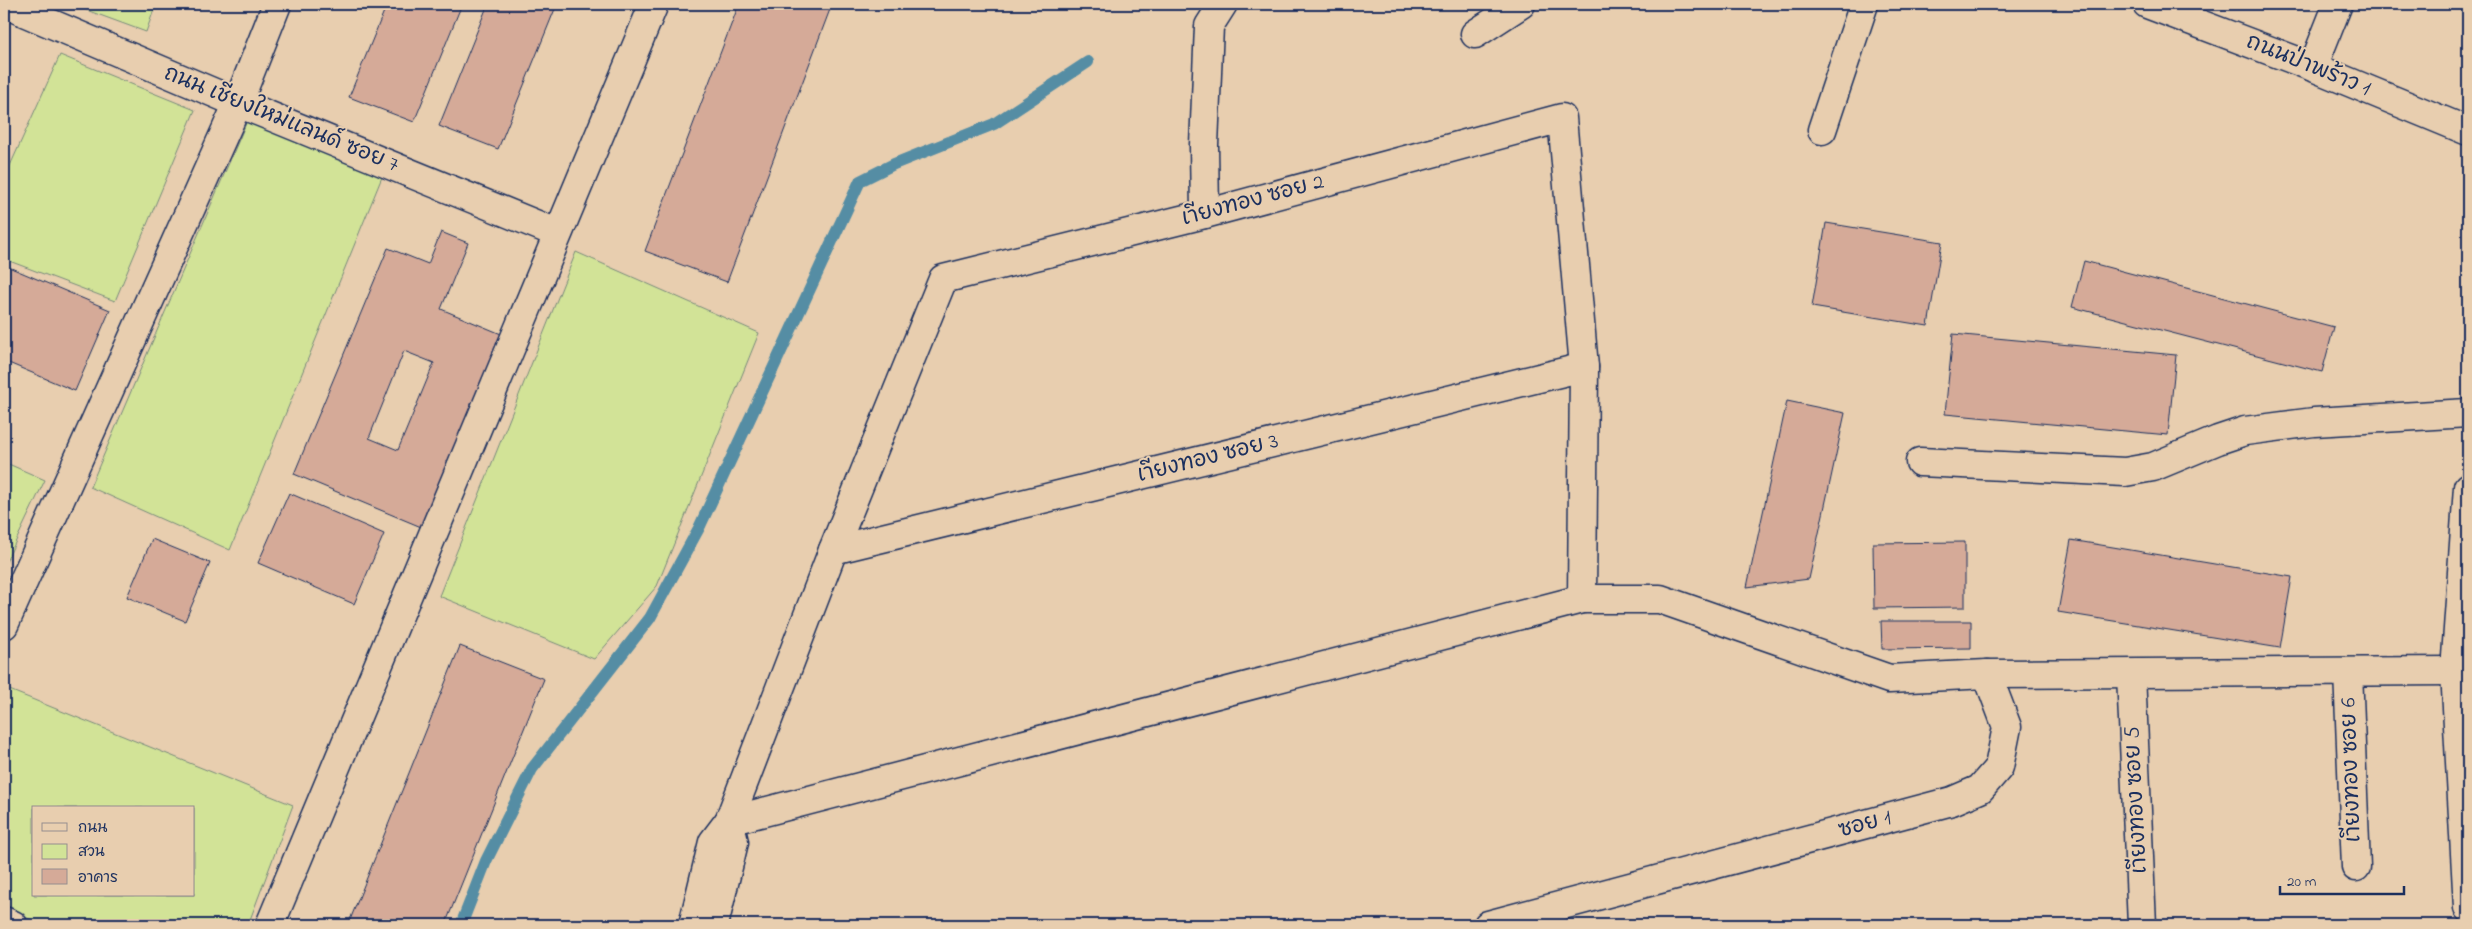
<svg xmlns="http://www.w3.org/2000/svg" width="2472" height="929" font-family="'Indie Flower','Playpen Sans Thai',sans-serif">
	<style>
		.green { fill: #d2e397; stroke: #76897a; fill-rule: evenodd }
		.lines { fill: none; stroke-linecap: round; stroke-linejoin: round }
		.stream { stroke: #548da4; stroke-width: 12 }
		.building { fill: #d5aa98; stroke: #1b2f5e; fill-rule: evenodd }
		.minor-casing { stroke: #1b2f5e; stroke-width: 31 }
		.minor { stroke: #e8ceaf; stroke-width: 28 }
		.labels { text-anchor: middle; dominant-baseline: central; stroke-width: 4; stroke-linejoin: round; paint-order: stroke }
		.street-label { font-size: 22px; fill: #1b2f5e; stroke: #e8ceaf }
	</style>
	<rect width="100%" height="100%" fill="#e8ceaf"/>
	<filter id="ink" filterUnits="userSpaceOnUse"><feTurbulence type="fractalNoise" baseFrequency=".02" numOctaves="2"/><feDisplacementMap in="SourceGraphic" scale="10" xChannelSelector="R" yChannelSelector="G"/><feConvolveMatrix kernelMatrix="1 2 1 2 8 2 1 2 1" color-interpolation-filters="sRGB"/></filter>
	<g filter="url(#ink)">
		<g class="green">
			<polygon points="70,4 156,4 146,32"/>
			<polygon points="60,55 195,110 115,301 4,259 4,179"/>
			<polygon points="247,121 382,177 230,550 90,487"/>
			<polygon points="576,252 759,333 657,586 594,659 439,596"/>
			<polygon points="4,462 45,480 4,566"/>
			<path d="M7 689 293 805 248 925H43L4 908V695ZM34 808H194V895H34Z"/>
		</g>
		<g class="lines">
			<polyline class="stream" points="461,925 486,861 532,769 650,618 699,528 860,181 894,164 994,124 1088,62"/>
		</g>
		<g class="building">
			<polygon points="387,4 462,4 414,122 349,97"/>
			<polygon points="488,4 557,4 498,149 439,126"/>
			<polygon points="739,4 832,4 727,282 645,251"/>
			<polygon points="1826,223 1942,242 1928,326 1812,307"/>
			<path d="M441 232 468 243 441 309 506 336 426 529 294 474 388 248 428 264ZM404 351 434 363 398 450 369 438Z"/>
			<polygon points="2084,261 2334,327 2322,372 2072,307"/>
			<polygon points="4,265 110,310 75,391 4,361"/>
			<polygon points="1953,334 2176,355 2168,435 1945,414"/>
			<polygon points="1787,401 1845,413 1809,579 1747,587"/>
			<polygon points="289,493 384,534 354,604 258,563"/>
			<polygon points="152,539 210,563 185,621 127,597"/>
			<polygon points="2071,540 2292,577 2280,648 2058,612"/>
			<polygon points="1965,542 1965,607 1874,608 1873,543"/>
			<polygon points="1881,621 1971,621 1971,648 1882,649"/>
			<polygon points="460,646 544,679 445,925 348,925"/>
		</g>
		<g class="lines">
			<g class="minor-casing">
				<g id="minor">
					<polyline points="5,4 238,103 557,233"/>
					<polyline points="2147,4 2313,67 2468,131"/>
					<polyline points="1475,34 1521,4"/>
					<polyline points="2313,67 2338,4"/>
					<polyline points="1822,130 1864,4"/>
					<polyline points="1205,214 1204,145 1209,26 1223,4"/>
					<polyline points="1920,462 2125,472 2153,467 2218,440 2245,431 2314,422 2468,413"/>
					<polyline points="2468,487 2455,671 2468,908"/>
					<polyline points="833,550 1584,367"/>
					<polyline points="4,625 238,103 277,4"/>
					<polyline points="2348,672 2356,867"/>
					<polyline points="2131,674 2142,925"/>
					<polyline points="729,821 1582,599 1660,599 1889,679 1987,674 2455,671"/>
					<polyline points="4,921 13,925"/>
					<polyline points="270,925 654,4"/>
					<polyline points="693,925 713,842 729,821 833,550 943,279 1205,214 1562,118 1584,367 1582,599"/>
					<polyline points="714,925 734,842 729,821"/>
					<polyline points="1488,925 1952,801 1980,789 1999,767 2007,727 1987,674"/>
				</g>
			</g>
			<use href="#minor" class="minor"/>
		</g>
	</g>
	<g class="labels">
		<g class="street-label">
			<text transform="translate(2308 66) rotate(22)">ถนนป่าพร้าว 1</text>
			<text transform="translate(281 120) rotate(22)">ถนน เชียงใหม่แลนด์ ซอย 7</text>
			<text transform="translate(1253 201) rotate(-15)">เาียงทอง ซอย 2</text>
			<text transform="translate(1208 459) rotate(-14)">เาียงทอง ซอย 3</text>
			<text transform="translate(2352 770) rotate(-92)">เาียงทอง ซอย 6</text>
			<text transform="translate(2137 800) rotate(-93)">เาียงทอง ซอย 5</text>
			<text transform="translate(1865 825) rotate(-15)">ซอย 1</text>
		</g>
	</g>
	<rect width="2472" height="929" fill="none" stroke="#e8ceaf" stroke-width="20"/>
	<rect x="10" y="10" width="2452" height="909" fill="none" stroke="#1b2f5e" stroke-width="2" filter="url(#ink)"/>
	<rect x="32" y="806" width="162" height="90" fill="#e8ceaf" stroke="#968e8f"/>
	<rect x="42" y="823" width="25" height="8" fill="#e8ceaf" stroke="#968e8f"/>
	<text x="78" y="832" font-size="15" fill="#1b2f5e">ถนน</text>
	<rect x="42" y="844" width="25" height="15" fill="#d2e397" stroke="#968e8f"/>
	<text x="78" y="856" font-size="15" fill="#1b2f5e">สวน</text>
	<rect x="42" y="869" width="25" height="15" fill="#d5aa98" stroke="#968e8f"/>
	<text x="78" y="882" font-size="15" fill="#1b2f5e">อาคาร</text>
	<path d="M2280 886v8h124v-8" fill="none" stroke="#1b2f5e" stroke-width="2.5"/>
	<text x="2287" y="886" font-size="15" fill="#1b2f5e" stroke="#e8ceaf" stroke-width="4" paint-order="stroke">20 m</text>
</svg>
